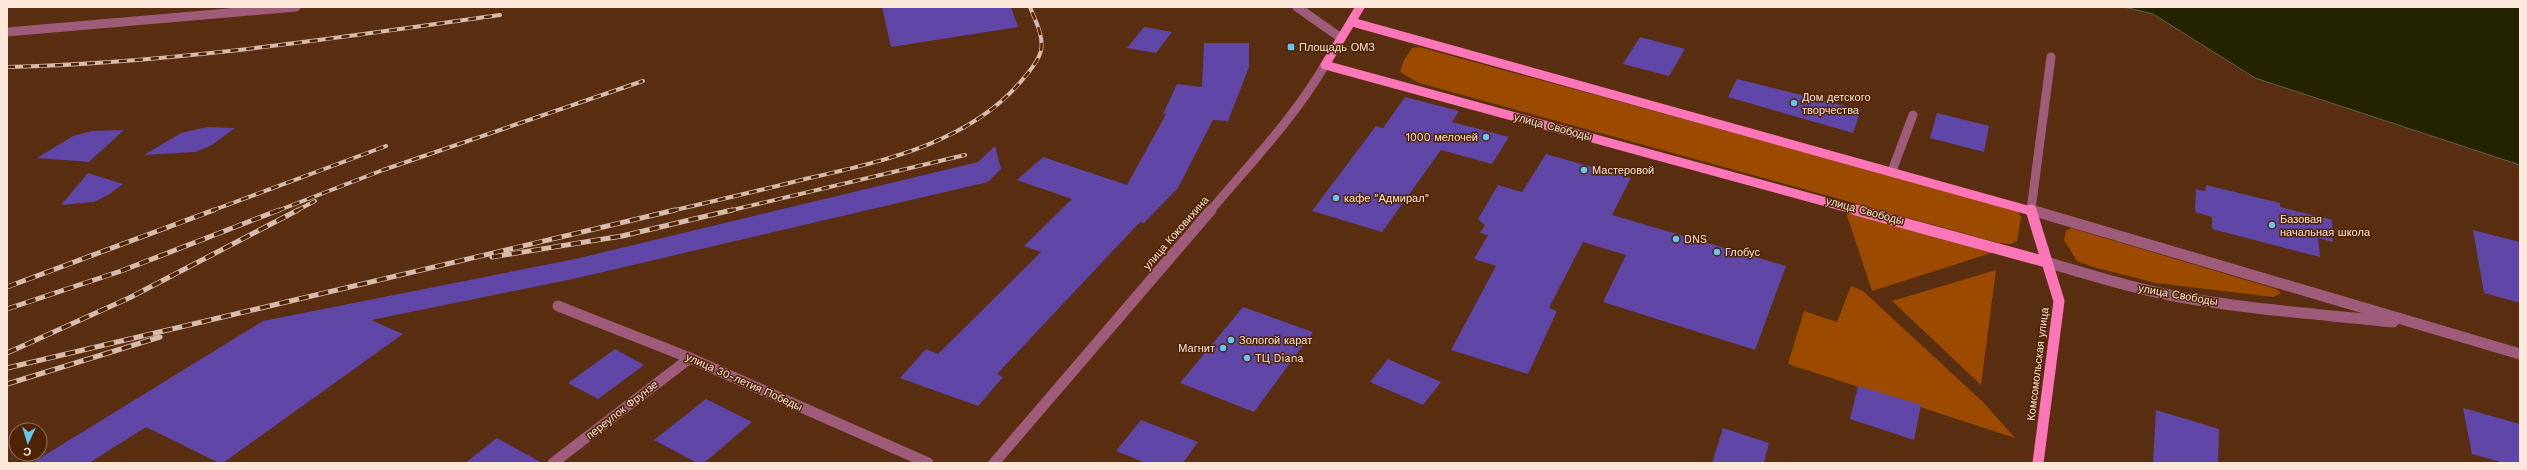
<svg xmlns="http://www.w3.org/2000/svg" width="2527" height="470" font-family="'Work Sans',sans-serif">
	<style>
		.green { fill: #9c4a00 }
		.water { fill: #242500; stroke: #655f42 }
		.building { fill: #5f46a7 }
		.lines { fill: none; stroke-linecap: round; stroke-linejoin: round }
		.minor-far1 { stroke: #9e5c7a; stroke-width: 9 }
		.minor { stroke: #9e5c7a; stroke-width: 11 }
		.major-far1 { stroke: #fc76b8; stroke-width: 9 }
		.major { stroke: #fc76b8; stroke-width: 11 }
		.rail-far1-casing { stroke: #d7bcad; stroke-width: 4 }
		.rail-casing { stroke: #d7bcad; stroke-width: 5 }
		.rail-far1 { stroke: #4e2405; stroke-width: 2.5; stroke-dasharray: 8; stroke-linecap: butt }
		.rail { stroke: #4e2405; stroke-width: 3.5; stroke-dasharray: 10; stroke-linecap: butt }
		.poi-dot { fill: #68c4f0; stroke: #4e2405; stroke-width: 1.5 }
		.labels { text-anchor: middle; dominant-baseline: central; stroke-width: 3; stroke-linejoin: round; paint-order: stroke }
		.poi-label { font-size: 11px; fill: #fce7db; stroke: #4e2405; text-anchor: start }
		.street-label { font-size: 11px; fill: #fce7db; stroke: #4e2405 }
	</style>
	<rect width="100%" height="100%" fill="#592e11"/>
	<g class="green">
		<polygon points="1419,47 2017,210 2021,217 2017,241 2011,244 1999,243 1419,83 1400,72 1403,62 1412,48"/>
		<polygon points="1846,212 1994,252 1872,291"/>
		<polygon points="2071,228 2276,289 2281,293 2273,297 2156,283 2093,267 2077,261 2064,240 2066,231"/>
		<polygon points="1996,270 1981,385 1892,301"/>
		<polygon points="1851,286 1863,291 1984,403 2015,438 1788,364 1804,311 1837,322"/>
	</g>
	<polygon class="water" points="2124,7 2520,7 2520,165 2255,78 2153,14"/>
	<g class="building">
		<polygon points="882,7 1011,7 1018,27 891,47"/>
		<polygon points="1144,27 1172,32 1156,53 1127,48"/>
		<polygon points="1640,37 1685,49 1669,76 1623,64"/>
		<polygon points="1204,43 1249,43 1249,67 1228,121 1213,120 1178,188 1144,223 1140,222 997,374 1003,377 978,406 900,378 926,349 938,354 1041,252 1024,246 1072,199 1017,180 1043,157 1127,185 1166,114 1163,114 1177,84 1202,87"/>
		<polygon points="1737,79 1861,110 1853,133 1728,97"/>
		<polygon points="1405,97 1459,111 1452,122 1509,137 1492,164 1441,150 1382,232 1312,211 1376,126 1383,128"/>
		<polygon points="1937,113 1989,126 1984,152 1930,138"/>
		<polygon points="207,127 235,128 212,145 195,152 144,155 181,133"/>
		<polygon points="124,130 89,162 37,158 73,136 92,131"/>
		<polygon points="995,146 1001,169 988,182 573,279 371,320 403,334 223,463 219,463 146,427 89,463 32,463 263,321 575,259 978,162"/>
		<polygon points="1546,154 1631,178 1612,215 1786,266 1755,350 1603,302 1626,255 1583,242 1549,308 1557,311 1528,374 1451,350 1496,266 1474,259 1488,235 1480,233 1485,225 1478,219 1498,185 1522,192"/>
		<polygon points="88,173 123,184 108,195 94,202 61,205"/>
		<polygon points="2206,185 2280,203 2280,207 2332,220 2333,242 2318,238 2320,257 2212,229 2212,217 2195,212 2196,189 2205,191"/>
		<polygon points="2473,230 2520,242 2520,303 2484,293"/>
		<polygon points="1243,307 1313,332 1254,412 1180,383"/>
		<polygon points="615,349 644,365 598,399 568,383"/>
		<polygon points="1388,359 1441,382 1423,405 1370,382"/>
		<polygon points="1858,386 1921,405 1914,440 1850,419"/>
		<polygon points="706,399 752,422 704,463 697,463 654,440"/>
		<polygon points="2463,408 2520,424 2520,463 2504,463 2472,454"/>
		<polygon points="2156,410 2219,429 2218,463 2153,463"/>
		<polygon points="1141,420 1198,442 1183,463 1146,463 1116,451"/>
		<polygon points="1723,428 1769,443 1764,463 1712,463"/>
		<polygon points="497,438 542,463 465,463"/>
	</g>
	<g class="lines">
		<g class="minor-far1">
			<polyline points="1297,7 1341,38"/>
			<polyline points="7,32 296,7"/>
			<polyline points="1892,171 1913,115"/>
			<path d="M1210 211C1250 164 1294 118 1325 65"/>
			<polyline points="2034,211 2031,210 2051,57"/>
		</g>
		<g class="minor">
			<polyline points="2031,210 2520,354"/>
			<path d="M2046 262C2087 274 2127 287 2169 295 2243 309 2319 314 2393 322"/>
			<polyline points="558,306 690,358 928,463"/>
			<polyline points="553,463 690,358"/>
			<polyline points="994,463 1211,210"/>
		</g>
		<g class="major-far1">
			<polyline points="1360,7 1325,65 1859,211"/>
			<polyline points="1352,22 2031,211"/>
		</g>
		<g class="major">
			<polyline points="1856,210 2046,262"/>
			<polyline points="2031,210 2059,301 2038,463"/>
		</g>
		<g class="rail-far1-casing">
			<g id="rail-far1">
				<path d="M7 67C173 63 336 38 500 15"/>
				<polyline points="211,211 386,146"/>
				<polyline points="277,211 383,170 643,81"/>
				<polyline points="296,211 315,201"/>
				<path d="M671 211C714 201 758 191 801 180 879 162 970 144 1023 79 1030 71 1038 61 1041 51 1044 36 1035 20 1030 7"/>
				<polyline points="728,211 965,155"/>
			</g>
		</g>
		<g class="rail-casing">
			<g id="rail">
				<polyline points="492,257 622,236 732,210"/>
				<polyline points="7,287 214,210"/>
				<polyline points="7,309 121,271 279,210"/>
				<polyline points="7,353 129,298 298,210"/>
				<polyline points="7,368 675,210"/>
				<polyline points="7,384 160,337"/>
			</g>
		</g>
		<use href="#rail-far1" class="rail-far1"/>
		<use href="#rail" class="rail"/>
	</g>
	<g class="poi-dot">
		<rect x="1287" y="43" width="8" height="8" rx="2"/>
		<circle cx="1794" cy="103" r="4"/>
		<circle cx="1486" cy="137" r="4"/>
		<circle cx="1584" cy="170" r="4"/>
		<circle cx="1336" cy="198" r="4"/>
		<circle cx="2272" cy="225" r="4"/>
		<circle cx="1676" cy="239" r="4"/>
		<circle cx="1717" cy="252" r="4"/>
		<circle cx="1231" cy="340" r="4"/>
		<circle cx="1223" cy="348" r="4"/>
		<circle cx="1247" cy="358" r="4"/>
	</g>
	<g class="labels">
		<g class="poi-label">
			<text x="1299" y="47">Площадь ОМЗ</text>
			<text x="1802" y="97">Дом детского<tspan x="1802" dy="13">творчества</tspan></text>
			<text x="1478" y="137" text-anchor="end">1000 мелочей</text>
			<text x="1592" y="170">Мастеровой</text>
			<text x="1344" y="198">кафе "Адмирал"</text>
			<text x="2280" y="219">Базовая<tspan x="2280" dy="13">начальная школа</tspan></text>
			<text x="1684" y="239">DNS</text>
			<text x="1725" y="252">Глобус</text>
			<text x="1239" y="340">Зологой карат</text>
			<text x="1215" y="348" text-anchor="end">Магнит</text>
			<text x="1255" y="358">ТЦ Diana</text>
		</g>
		<g class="street-label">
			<text transform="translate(1553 127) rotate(15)">улица Свободы</text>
			<text transform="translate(1865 211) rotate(15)">улица Свободы</text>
			<text transform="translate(1176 233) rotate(-49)">улица Коковихина</text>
			<text transform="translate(2178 295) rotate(10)">улица Свободы</text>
			<text transform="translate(2038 364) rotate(-83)">Комсомольская улица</text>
			<text transform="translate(744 382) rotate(24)">улица 30-летия Победы</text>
			<text transform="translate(622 410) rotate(-38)">переулок Фрунзе</text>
		</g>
	</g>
	<rect width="2527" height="470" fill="none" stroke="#fce7db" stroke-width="16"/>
	<g transform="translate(28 442) rotate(184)"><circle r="19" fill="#4e2405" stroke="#94725b"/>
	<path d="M0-3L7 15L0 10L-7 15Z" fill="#68c4f0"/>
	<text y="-6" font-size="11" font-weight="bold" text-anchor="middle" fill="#fce7db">С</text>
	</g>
</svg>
